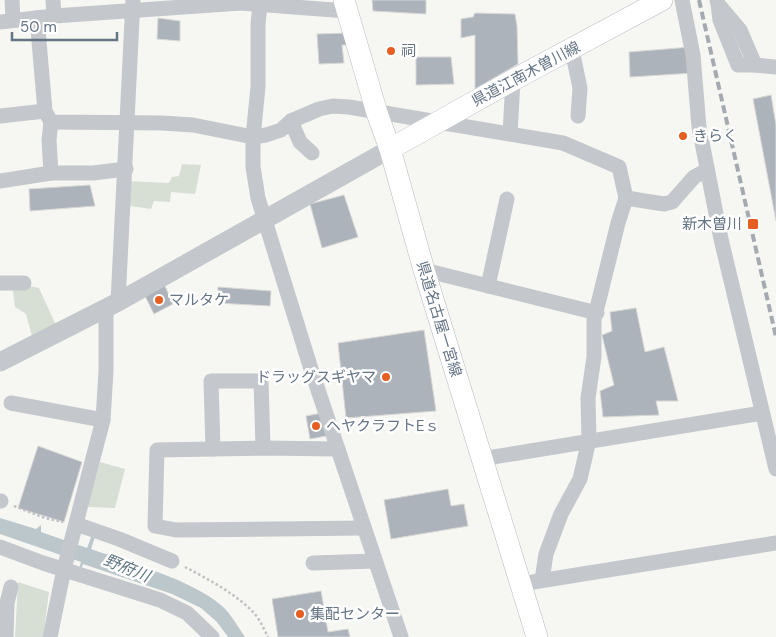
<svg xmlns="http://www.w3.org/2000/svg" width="776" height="637" font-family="'DM Sans','Noto Sans JP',sans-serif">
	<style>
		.green { fill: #d7ded4 }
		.water { fill: #bcc7cc }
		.building { fill: #acb3ba; stroke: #d8d8d6 }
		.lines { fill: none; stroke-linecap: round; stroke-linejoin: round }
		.secondary-casing { stroke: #b6bbc0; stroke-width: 22 }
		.path { stroke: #bec0c2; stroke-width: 2.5; stroke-dasharray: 2.5 2.5; stroke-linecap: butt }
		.minor { stroke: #c4c7cb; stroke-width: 15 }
		.tertiary { stroke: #c4c7cb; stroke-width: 19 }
		.secondary { stroke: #fff; stroke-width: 21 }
		.rail { stroke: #a4aab0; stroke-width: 4; stroke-dasharray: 8 4; stroke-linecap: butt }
		.poi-dot { fill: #e75e23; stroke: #fff; stroke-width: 2 }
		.labels { text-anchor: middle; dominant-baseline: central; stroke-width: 5; stroke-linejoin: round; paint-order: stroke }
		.poi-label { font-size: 15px; fill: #657485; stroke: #fff; text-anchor: start }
		.street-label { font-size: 15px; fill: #657485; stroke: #fff }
		.water-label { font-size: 16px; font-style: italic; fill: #607781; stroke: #fff }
	</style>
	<rect width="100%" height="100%" fill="#f6f7f3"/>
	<g class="green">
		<polygon points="182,164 201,165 195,194 171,192 170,202 154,201 151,209 123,205 125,181 169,183 172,177 179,176"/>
		<polygon points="12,283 39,288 59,332 32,336 26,314 15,307"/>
		<polygon points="100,462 125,469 115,508 87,507"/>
		<polygon points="18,582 49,592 43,637 15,637"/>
	</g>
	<path class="water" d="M0 518 36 529 41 525V532L87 548 92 535 95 537 91 549C130 563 191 579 222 606 231 614 238 627 245 637H228L217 622 201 608 172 594 83 564 80 573 78 572 81 562 0 534Z"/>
	<g class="building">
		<polygon points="372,0 426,0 426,14 373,11"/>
		<polygon points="475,13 515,14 517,26 518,64 475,89 475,35 461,38 461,19 473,17"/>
		<polygon points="158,18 180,21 180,41 157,39"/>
		<polygon points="347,33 347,45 342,45 344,63 319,64 317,34"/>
		<polygon points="691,47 694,73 630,77 629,52"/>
		<polygon points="416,57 451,57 454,84 416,85"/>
		<polygon points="771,95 776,125 776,221 753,99"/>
		<polygon points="90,185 95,206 30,211 29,189"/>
		<polygon points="344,195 358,237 322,248 310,204"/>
		<polygon points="164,284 173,304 154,314 145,296"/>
		<polygon points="218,287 271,291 270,306 217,303"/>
		<polygon points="636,308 645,352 664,347 678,401 656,401 659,415 603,417 600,391 614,385 602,335 612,331 610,312"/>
		<polygon points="424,330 436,411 346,418 338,343"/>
		<polygon points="322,413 326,436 310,439 306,416"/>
		<polygon points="38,446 82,462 64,522 18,508"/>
		<polygon points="448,489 451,506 464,504 468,526 391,539 384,500"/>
		<polygon points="321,591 328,632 348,629 350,637 278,637 272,599"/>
	</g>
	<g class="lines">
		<g class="secondary-casing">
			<g id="secondary">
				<polyline points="344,0 377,113 390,149 424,270 537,637"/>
				<polyline points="390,149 513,80 662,0"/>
			</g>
		</g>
		<g class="path">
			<polyline points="14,506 45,518 63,522"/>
			<path d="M185 567C208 579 236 594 254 613 260 620 264 629 268 637"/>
		</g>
		<g class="minor">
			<polyline points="12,0 13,20"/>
			<polyline points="53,0 54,16"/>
			<polyline points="682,0 693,55 699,127 721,239 776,469"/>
			<polyline points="717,0 718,4 740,30 755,65 776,67"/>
			<polyline points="718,4 720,20 738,65 755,65"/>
			<polyline points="260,5 258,24 258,87 253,137 253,167 258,198 311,369 401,637"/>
			<polyline points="37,18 45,111 51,122 162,123 193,125 253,137 266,135 281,130 291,121 319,109 333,106 349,107 563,143 619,167 626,198 618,223 594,320 594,357 588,398 589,440 580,479 561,514 546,554 542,580"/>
			<polyline points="0,22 54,16 241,3 347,11"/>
			<polyline points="572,50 580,88 578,116"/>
			<polyline points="0,116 45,111"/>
			<polyline points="291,121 300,142 312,153"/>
			<polyline points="51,122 49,140 51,173"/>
			<polyline points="510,134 513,80"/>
			<polyline points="0,181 51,173 93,173 126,169"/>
			<polyline points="626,198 664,204 672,202 694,177 707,170"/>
			<polyline points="424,270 597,313"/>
			<polyline points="0,283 24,283"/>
			<polyline points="488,286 507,199"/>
			<polyline points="118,302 133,0"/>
			<polyline points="11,403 103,420"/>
			<polyline points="213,449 211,381 261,381 263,448"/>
			<polyline points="338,449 263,448 157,450 155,526 176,530 364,528"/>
			<polyline points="481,459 762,413"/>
			<polyline points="0,501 1,501"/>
			<polyline points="76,524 119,539 172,561"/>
			<polyline points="0,547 43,563 160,600 187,613 212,637"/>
			<polyline points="313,563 375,561"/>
			<polyline points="533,582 776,543"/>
			<polyline points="6,637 7,603 11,587"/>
			<polyline points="50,637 64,569 103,420 106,371 106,308"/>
		</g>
		<polyline class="tertiary" points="0,362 118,302 390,149"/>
		<use href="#secondary" class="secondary"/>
		<polyline class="rail" points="699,0 776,337"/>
	</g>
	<g class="poi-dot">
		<circle cx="391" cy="51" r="5"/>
		<circle cx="683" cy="136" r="5"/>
		<rect x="747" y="218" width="12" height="12" rx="2.5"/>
		<circle cx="159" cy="300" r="5"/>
		<circle cx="386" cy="377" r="5"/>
		<circle cx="316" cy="426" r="5"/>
		<circle cx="300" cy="614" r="5"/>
	</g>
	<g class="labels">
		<g class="poi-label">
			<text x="401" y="51">祠</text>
			<text x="693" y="136">きらく</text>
			<text x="742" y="224" text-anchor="end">新木曽川</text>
			<text x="169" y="300">マルタケ</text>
			<text x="376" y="377" text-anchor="end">ドラッグスギヤマ</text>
			<text x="326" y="426">ヘヤクラフトEｓ</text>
			<text x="310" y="614">集配センター</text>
		</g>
		<g class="street-label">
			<text transform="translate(526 74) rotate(-28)">県道江南木曽川線</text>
			<text transform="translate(439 319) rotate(73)">県道名古屋一宮線</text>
		</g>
		<g class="water-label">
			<text transform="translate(127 568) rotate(22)">野府川</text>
		</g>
	</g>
	<path d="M12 32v8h105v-8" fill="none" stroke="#657485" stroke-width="2.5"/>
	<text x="20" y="32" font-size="15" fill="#657485" stroke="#ffffff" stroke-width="4" paint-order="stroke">50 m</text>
</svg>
